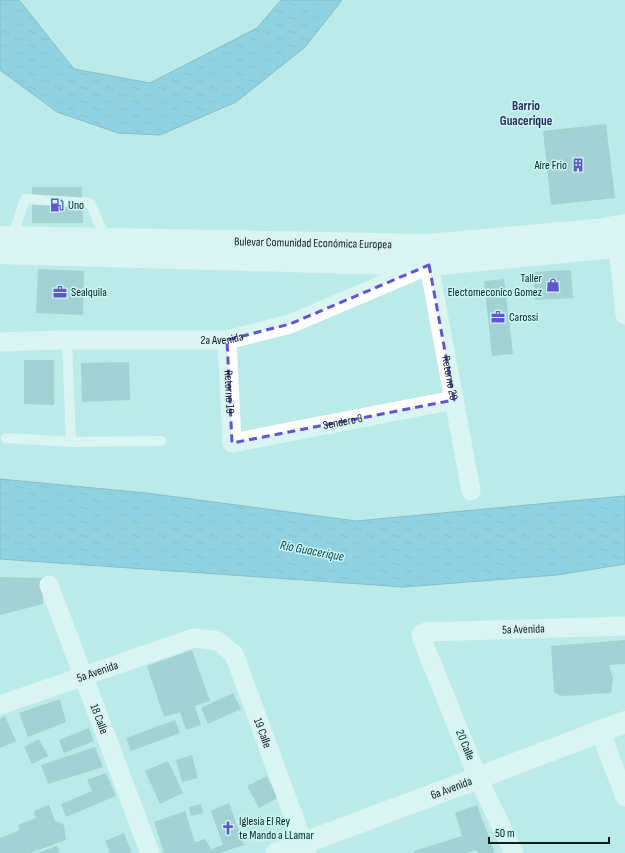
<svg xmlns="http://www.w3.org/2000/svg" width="625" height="853" font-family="'Sofia Sans Condensed',sans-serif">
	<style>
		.water { fill: url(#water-ripples); stroke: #4388a3 }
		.building { fill: #87b4bd }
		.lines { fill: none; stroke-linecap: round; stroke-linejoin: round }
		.lane { stroke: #fff; stroke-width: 10 }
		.street { stroke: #fff; stroke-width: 19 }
		.secondary { stroke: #fff; stroke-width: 22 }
		.primary { stroke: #fff; stroke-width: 22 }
		.marked { fill: none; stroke: #6355ce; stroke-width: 3; stroke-dasharray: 8 5; stroke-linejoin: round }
		.labels { text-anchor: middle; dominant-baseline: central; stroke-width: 3; stroke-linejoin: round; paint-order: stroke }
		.poi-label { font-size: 12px; fill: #0c1e1e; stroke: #c8f8f5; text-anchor: start }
		.street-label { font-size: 12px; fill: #0c1e1e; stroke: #c8f8f5 }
		.neighbourhood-label { font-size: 13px; font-weight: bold; fill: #2d2762; stroke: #c8f8f5 }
		.water-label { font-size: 13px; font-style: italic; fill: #0e3748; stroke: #c8f8f5 }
	</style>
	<defs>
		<pattern id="water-ripples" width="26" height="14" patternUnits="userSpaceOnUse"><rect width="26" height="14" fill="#5ab5dc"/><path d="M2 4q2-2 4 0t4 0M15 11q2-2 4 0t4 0" fill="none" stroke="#4993b2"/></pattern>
	</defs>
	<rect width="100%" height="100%" fill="#bbebe8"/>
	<g class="water">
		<polygon points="0,0 19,0 74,69 150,83 257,28 281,0 342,0 305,47 236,102 160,135 118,133 57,112 0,70"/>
		<polygon points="0,479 146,493 356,521 625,496 625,564 557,575 404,587 0,559"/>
	</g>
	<g class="building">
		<polygon points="606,124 615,198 551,205 543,131"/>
		<polygon points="32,187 82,187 83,223 32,223"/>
		<polygon points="38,269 84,271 83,315 36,313"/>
		<polygon points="571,270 573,298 535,300 533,272"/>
		<polygon points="504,279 513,354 492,356 484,281"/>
		<polygon points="24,360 54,360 54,405 24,404"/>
		<polygon points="129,362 130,400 82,402 81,363"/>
		<polygon points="0,577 43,578 43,604 0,615"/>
		<polygon points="625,640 625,664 609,665 613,678 611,693 563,696 559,695 554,692 551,646"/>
		<polygon points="192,650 210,701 195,706 201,725 186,730 180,712 164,717 147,666"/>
		<polygon points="233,693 241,709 208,724 201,708"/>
		<polygon points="60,699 66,722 28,737 19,713"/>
		<polygon points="5,716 16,741 0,748 0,719"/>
		<polygon points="175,720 180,733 131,751 126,738"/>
		<polygon points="89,728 94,741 64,753 59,740"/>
		<polygon points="39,739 48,756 32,764 24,747"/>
		<polygon points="95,747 103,767 48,784 41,765"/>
		<polygon points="192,755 198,778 182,782 176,760"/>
		<polygon points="168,761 183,793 160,804 145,771"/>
		<polygon points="106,773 116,796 66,817 61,804 92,791 87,780"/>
		<polygon points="267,776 278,798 259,808 247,786"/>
		<polygon points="229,803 244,845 220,853 164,853 154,822 185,811 195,842 205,839 211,849 223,845 211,811"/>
		<polygon points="201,804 203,813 191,816 189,807"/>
		<polygon points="49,805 55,821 64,825 66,840 30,853 0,853 0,838 20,830 18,825 36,818 34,811"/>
		<polygon points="477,805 495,853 478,853 476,850 466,853 414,853 414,851 462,836 455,813"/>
		<polygon points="124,833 132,853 110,853 105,841"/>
		<polygon points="57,846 60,853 37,853"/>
	</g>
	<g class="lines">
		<g class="lane">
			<polyline points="12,238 25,199 90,203 106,239"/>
			<polyline points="67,340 71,442"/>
			<polyline points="6,438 71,442 161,441"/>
		</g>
		<g class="street">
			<polyline points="618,247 625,315"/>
			<path id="s1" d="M227 340 232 443 454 400"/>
			<path id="s2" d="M0 342 58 340H227L290 324 429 265 471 491"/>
			<path id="s3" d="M49 585 150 853"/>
			<path id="s4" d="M0 705 194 638 218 641 234 654 307 853"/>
			<polyline points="600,731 625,797"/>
			<path id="s5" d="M514 853 478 778 422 639 421 634 426 632 625 626"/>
		</g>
		<path class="secondary" id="s6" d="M277 853 478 778 625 722"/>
		<g class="primary">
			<path id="s7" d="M0 237 428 245 597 230 625 225"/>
			<polyline points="0,253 429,265 625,246"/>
		</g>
	</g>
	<path d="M0 0H625V853H0ZM429 265 454 400 232 443 227 340 290 324Z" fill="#bbebe8" fill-opacity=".55" fill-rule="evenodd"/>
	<path class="marked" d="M429 265 454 400 232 443 227 340 290 324Z"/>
	<defs>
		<g id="building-bare" transform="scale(1.08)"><path d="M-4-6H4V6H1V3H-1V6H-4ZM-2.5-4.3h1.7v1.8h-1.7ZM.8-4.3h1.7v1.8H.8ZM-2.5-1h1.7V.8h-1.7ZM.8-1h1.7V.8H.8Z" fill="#6355ce" stroke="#c8f8f5" stroke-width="2.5" paint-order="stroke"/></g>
		<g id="fuel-bare" transform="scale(1.08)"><path d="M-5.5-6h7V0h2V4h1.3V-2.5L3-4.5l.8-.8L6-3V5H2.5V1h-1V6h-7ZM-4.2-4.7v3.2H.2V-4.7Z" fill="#6355ce" stroke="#c8f8f5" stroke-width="2.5" paint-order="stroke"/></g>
		<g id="shop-bare" transform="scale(1.08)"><path d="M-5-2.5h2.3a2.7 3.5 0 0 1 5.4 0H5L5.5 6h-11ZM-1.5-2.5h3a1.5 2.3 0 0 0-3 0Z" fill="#6355ce" stroke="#c8f8f5" stroke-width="2.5" paint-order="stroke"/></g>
		<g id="office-bare" transform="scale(1.08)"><path d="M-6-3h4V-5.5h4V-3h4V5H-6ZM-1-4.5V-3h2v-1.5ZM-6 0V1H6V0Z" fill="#6355ce" stroke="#c8f8f5" stroke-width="2.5" paint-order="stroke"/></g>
		<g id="church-bare" transform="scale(1.08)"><path d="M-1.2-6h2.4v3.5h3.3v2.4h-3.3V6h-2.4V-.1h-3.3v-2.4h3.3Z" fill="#6355ce" stroke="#c8f8f5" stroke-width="2.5" paint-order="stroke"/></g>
	</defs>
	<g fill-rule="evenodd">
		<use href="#building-bare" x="578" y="165"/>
		<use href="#fuel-bare" x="57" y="205"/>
		<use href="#shop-bare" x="553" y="285"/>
		<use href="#office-bare" x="60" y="292"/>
		<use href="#office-bare" x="498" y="317"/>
		<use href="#church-bare" x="228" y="828"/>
	</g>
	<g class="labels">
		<g class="poi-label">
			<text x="567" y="165" text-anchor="end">Aire Frio</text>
			<text x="68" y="205">Uno</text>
			<text x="542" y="278" text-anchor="end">Taller<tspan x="542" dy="14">Electomeconico Gomez</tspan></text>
			<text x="71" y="292">Sealquila</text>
			<text x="509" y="317">Carossi</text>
			<text x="239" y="821">Iglesia El Rey<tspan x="239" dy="14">te Mando a LLamar</tspan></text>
		</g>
		<g class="street-label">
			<text stroke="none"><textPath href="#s7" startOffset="313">Bulevar Comunidad Económica Europea</textPath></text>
			<text stroke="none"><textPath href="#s2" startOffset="222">2a Avenida</textPath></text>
			<text stroke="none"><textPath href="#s2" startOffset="558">Retorno 20</textPath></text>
			<text stroke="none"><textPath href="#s1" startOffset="52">Retorno 19</textPath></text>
			<text stroke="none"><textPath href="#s1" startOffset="216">Sendero 3</textPath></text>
			<text stroke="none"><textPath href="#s5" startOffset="341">5a Avenida</textPath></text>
			<text stroke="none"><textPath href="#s4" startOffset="103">5a Avenida</textPath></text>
			<text stroke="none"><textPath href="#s3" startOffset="143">18 Calle</textPath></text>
			<text stroke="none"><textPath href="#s4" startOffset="334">19 Calle</textPath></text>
			<text transform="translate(465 745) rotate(68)">20 Calle</text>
			<text stroke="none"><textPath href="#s6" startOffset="186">6a Avenida</textPath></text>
		</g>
		<g class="neighbourhood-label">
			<text x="526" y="106">Barrio<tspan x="526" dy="15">Guacerique</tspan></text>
		</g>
		<g class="water-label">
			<text transform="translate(312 551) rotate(11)">Río Guacerique</text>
		</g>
	</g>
	<path d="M489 837v6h120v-6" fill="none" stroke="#0c1e1e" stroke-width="2"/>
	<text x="495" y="837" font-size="12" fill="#0c1e1e" stroke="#c8f8f5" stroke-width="3" paint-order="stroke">50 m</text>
</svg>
